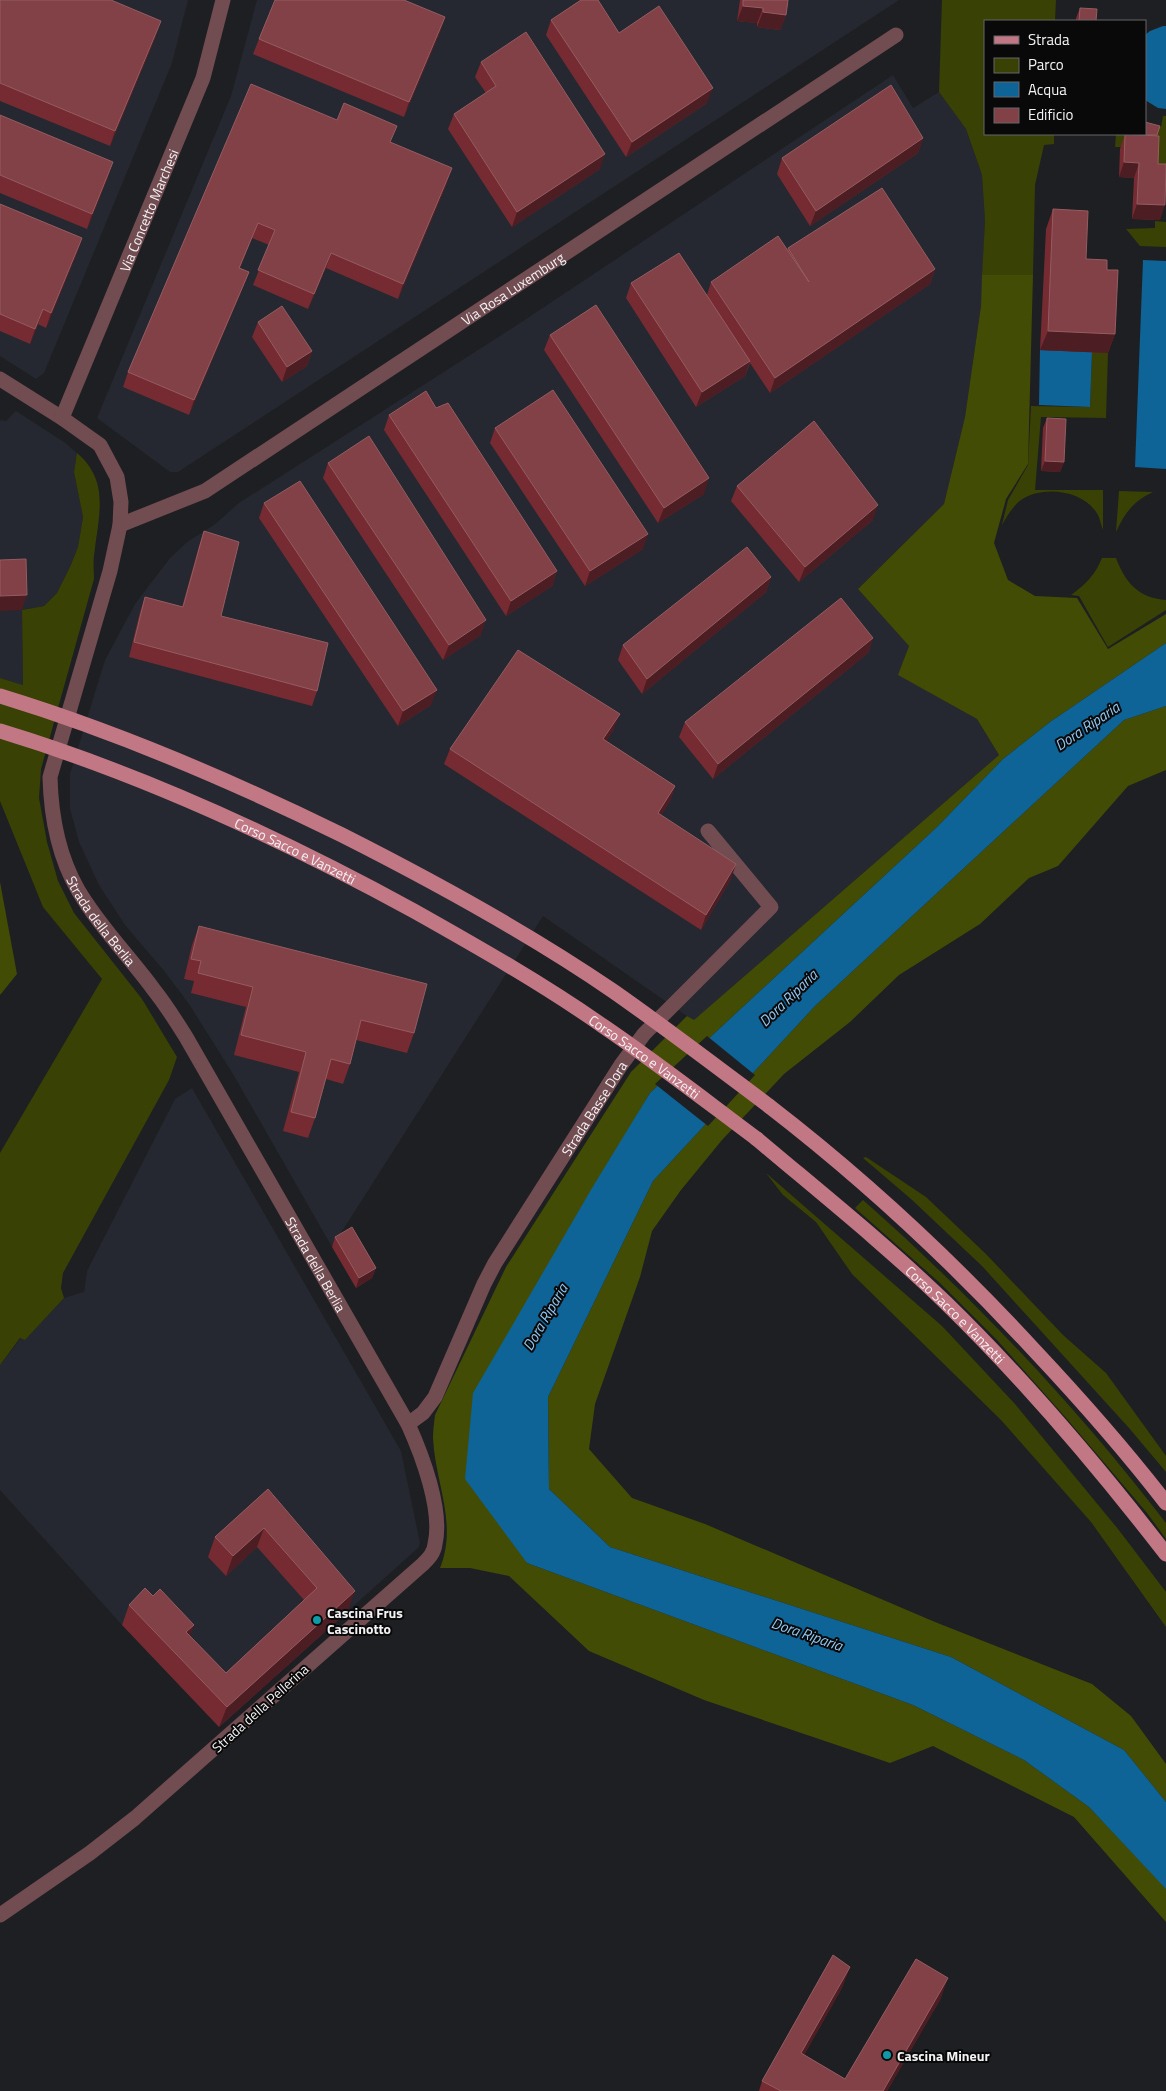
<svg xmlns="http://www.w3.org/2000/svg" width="1166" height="2091" font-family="'Titillium Web',sans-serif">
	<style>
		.built { fill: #252830 }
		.green { fill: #394104 }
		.forest { fill: #424c04 }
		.water { fill: #0e6397 }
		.pier { fill: #1e1f22 }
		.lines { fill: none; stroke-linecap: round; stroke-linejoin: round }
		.minor { stroke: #714c51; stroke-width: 15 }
		.primary { stroke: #c27784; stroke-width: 15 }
		.primary-bridge { stroke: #c27784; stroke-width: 15 }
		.wall { fill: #752b31 }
		.shaded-wall { fill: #4c1d22 }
		.building { fill: #824146; stroke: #945c61 }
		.culture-dot { fill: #0f9aa8; stroke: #09090a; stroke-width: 2 }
		.labels { text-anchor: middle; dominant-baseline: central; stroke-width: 4; stroke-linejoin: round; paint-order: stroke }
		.street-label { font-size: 14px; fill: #f3f3f5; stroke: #09090a }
		.poi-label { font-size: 14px; font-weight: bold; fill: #f3f3f5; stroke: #09090a; text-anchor: start }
		.water-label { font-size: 15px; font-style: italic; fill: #91c8f4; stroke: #09090a }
	</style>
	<rect width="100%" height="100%" fill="#1e1f22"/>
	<g class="built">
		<polygon points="0,0 188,0 172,63 44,373 36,379 0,356"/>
		<polygon points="257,0 899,0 178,472 170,472 97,418 231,96"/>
		<polygon points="893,75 913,108 939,92 966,129 982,175 985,221 981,306 965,417 944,504 858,589 909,646 899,675 977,719 999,755 694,1021 543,916 332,1247 233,1074 189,1004 165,972 125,925 99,885 79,842 70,809 70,774 105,660 135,604 170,558 187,542 214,525 239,503 514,327"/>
		<polygon points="16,411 64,442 77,453 74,472 83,517 78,547 70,567 57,593 44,606 22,610 23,685 0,678 0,420 6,421"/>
		<polygon points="192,1088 401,1451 420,1543 419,1547 219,1727 122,1625 0,1490 0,1365 21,1338 25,1340 64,1298 84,1292 87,1271 175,1099"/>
	</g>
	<g class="green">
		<polygon points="942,0 1056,0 1055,21 985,21 985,134 1054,134 1054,144 1044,145 1035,185 1033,275 982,275 985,221 982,175 966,129 939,92"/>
		<polygon points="1163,116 1166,116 1166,168 1156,173 1158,147 1115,147 1116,134 1145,134 1145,126 1161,127"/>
		<polygon points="1155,221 1166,222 1166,247 1140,246 1126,229 1155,228"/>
		<path d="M1092 352 1108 353 1106 418 1041 417 1035 490H1103V530C1101 525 1100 519 1098 515 1084 490 1043 485 1021 500 1013 506 1007 516 1002 525L1008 500 1028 465 1031 406 1090 407Z"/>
		<path d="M77 453C111 482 98 517 94 556 93 563 94 572 94 579L41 769 39 798 47 842 58 881 74 913 142 999 177 1057 169 1080 63 1273 61 1288 64 1298 25 1340 20 1338 0 1365V1153L102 979 43 907 0 801V678L23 685 22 610 44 606 57 593 70 567 78 547 83 517 74 472Z"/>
		<path d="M1119 491 1153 492C1134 501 1125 512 1116 532Z"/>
		<path d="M1102 558H1116C1125 582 1138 598 1166 600V610L1108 647 1079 596 1071 595C1086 584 1095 575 1102 558Z"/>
		<polygon points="866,1157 926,1197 986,1254 1063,1335 1106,1373 1166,1456 1166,1472 1129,1428 982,1266 911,1199 863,1158"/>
		<polygon points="766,1173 942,1326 1015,1404 1118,1529 1166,1592 1166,1627 1091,1522 1001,1420 852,1274 816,1222 783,1195"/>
		<path d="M863 1200C974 1298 1076 1406 1166 1523V1539L1147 1513 1067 1419 997 1340 940 1283 855 1208Z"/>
	</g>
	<g class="forest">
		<path d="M982 275H1033L1028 464 1006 499 994 543 1008 580 1035 596 1077 598 1108 649 1166 614V643L1050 722 1003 759 937 827 650 1093 474 1393 527 1563 913 1705 1024 1760 1089 1807 1166 1888V1922L1074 1817 933 1746 890 1763 704 1700 589 1651 509 1576 470 1568H440C458 1523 435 1483 433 1438 433 1431 434 1423 435 1415L506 1267 631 1072 687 1016 694 1020 999 755 977 719 898 675 909 646 858 589 944 504 965 417 981 306Z"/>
		<polygon points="1166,706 1166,770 1128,786 1058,866 1029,878 980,924 899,975 850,1022 784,1074 722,1140 681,1190 652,1231 640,1277 595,1404 589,1449 632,1498 705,1524 935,1622 1092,1684 1131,1716 1166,1764 1166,1802 1124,1750 951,1657 610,1547 549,1489 548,1397 653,1181 815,1006 1124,720"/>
		<polygon points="0,882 17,974 0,995"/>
	</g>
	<g class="water">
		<polygon points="1163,26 1166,26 1166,109 1158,108 1145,100 1145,35 1150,31"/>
		<polygon points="1143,260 1166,261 1166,469 1135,467"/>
		<polygon points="1040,350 1092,352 1090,407 1039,405"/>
		<polygon points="1166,643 1166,706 1124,720 815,1006 653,1181 548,1397 549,1489 610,1547 951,1657 1124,1750 1166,1802 1166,1889 1089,1807 1024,1760 913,1705 527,1563 465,1479 473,1393 592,1188 650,1093 937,827 1003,759 1050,722"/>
	</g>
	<polygon class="pier" points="707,1036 755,1075 708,1126 655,1084"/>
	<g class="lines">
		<g class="minor">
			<path id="s1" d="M0 379 62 418 100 445 117 477 121 502 120 525 110 571 50 777C51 816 59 857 78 890 99 926 130 957 154 990 166 1005 176 1021 186 1037L408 1424C422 1455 443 1510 435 1544 434 1553 429 1558 423 1564L135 1818 90 1853 0 1915"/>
			<path id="s2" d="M62 418 203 78 223 0"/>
			<path id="s3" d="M120 525 205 491 896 35"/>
			<path id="s4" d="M408 1424 423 1413 435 1397 484 1284 495 1263 621 1065 644 1034 771 907 708 831"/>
		</g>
		<g class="primary">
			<path d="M769 1106C865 1180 953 1262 1035 1351 1081 1400 1125 1450 1166 1503"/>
			<path id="s5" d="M757 1139C821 1193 886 1245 946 1303 1026 1381 1098 1466 1166 1554"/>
		</g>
		<g class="primary-bridge">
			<path d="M0 696C118 732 232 781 342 835 435 882 527 932 613 991 666 1028 717 1067 769 1106"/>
			<path id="s6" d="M0 731C142 774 284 840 414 911 478 947 543 984 603 1026 656 1062 706 1101 757 1139"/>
		</g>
	</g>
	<g class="wall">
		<polygon points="0,0 156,36 110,146 0,101"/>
		<polygon points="740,0 788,0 786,15 780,30 757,27 757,23 737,21"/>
		<polygon points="1080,8 1096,21 1076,21 1076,18"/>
		<polygon points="445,17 440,32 404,117 253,54 259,39"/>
		<polygon points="551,20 619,33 707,103 626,157 546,35"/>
		<polygon points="481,62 600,169 512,227 448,129 454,114 486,93 475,77"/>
		<polygon points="0,115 108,177 87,229 0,193"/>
		<polygon points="337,120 391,142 447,183 398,299 326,268 308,309 253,285 269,245 252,238 240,268 249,272 243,287 189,415 123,387 128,372"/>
		<polygon points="1125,134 1136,135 1136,134 1145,134 1157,135 1160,220 1132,219 1134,178 1119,177 1120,149"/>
		<polygon points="923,138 918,153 810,226 777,174 782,158"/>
		<polygon points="0,204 82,238 77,253 46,328 38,324 30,344 0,331"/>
		<polygon points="1053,209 1086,259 1107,270 1115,334 1108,353 1040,350 1046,229"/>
		<polygon points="788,248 935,269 930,284 770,393 750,363 745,376 696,407 626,298 631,283 707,295 711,282 787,250"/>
		<polygon points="258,322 312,351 307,366 282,382 252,337"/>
		<polygon points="550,335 704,494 658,523 544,350"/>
		<polygon points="436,408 557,571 552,586 506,616 384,430 389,415"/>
		<polygon points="1047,418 1064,462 1060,472 1041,471 1043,428"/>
		<polygon points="495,428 643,549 585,586 490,443"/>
		<polygon points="328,463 481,635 443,660 323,478"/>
		<polygon points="737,486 873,520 799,582 731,501"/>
		<polygon points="264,503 431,705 398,726 259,518"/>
		<polygon points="204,531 221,616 317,691 312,706 129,657 140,612 145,597 182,607 199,546"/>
		<polygon points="771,577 766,592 642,694 618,660 623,645"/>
		<polygon points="873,638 868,653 713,779 679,737 685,722"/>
		<polygon points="614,729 606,741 675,786 670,801 661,815 731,879 701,930 444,764 450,749"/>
		<polygon points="199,926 414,1033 407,1053 356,1040 350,1064 343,1084 326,1079 315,1118 308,1138 283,1131 299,1072 234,1055 246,1007 191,993 194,981 184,979 192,945"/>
		<polygon points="335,1237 376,1268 372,1278 356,1288 332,1247"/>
		<polygon points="268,1489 348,1611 219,1727 122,1625 129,1605 190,1636 226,1673 304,1600 257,1547 226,1576 208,1557 215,1537"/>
		<polygon points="843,1986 804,2055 845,2079 941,1998 887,2091 759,2091 762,2081"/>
	</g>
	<g class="shaded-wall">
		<polygon points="743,6 763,8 757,23 737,21"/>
		<polygon points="763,12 786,15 780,30 757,27"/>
		<polygon points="445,17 440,32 404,117 409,102"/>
		<polygon points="161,21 156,36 110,146 115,131"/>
		<polygon points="713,88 707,103 626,157 632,142"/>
		<polygon points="923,138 918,153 810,226 816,211"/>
		<polygon points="605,154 600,169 512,227 517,212"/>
		<polygon points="113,162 108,177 87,229 92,214"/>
		<polygon points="1124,162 1139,163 1134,178 1119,177"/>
		<polygon points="452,168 447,183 398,299 403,284"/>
		<polygon points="1137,204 1165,205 1160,220 1132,219"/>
		<polygon points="82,238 77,253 46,328 51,313"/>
		<polygon points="331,253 326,268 308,309 314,294"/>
		<polygon points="935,269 930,284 770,393 775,378"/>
		<polygon points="249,272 243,287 189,415 194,400"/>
		<polygon points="43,309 38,324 30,344 35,329"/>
		<polygon points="1048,331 1115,334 1108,353 1040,350"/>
		<polygon points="312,351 307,366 282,382 287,367"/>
		<polygon points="750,361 745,376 696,407 702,392"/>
		<polygon points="1045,461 1064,462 1060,472 1041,471"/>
		<polygon points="709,478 704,494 658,523 664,508"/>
		<polygon points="878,505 873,520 799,582 805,567"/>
		<polygon points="648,534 643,549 585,586 590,571"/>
		<polygon points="557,571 552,586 506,616 511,601"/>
		<polygon points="771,577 766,592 642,694 647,679"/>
		<polygon points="27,595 22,610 0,611 0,596"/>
		<polygon points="486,620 481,635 443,660 449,645"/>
		<polygon points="873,638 868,653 713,779 718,764"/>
		<polygon points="437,690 431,705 398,726 403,711"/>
		<polygon points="620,714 614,729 598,754 603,739"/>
		<polygon points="675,786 670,801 653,828 658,813"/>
		<polygon points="736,864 731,879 701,930 706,915"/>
		<polygon points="376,1268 372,1278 356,1288 359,1278"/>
		<polygon points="264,1528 257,1547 226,1576 233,1556"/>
		<polygon points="355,1591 348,1611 219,1727 227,1707"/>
		<polygon points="194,1625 187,1645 186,1632"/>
		<polygon points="850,1967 843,1986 794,2073 801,2053"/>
		<polygon points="948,1978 941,1998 887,2091 883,2091"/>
	</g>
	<g class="building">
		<polygon points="0,0 111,0 161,21 115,131 0,83"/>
		<polygon points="275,0 404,0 445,17 409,102 259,39"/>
		<polygon points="581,0 598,0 619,33 659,6 713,88 632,142 551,20"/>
		<polygon points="743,0 788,0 786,15 763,12 763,8 743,6"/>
		<polygon points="1080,8 1097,9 1096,21 1079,21"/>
		<polygon points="526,32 605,154 517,212 454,114 496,86 481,62"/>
		<polygon points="251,84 337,120 344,103 397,126 390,142 452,168 403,284 331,253 314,294 258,270 275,230 258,223 239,268 249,272 194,400 128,372"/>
		<polygon points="891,85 923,138 816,211 782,158"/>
		<polygon points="0,115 113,162 92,214 0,175"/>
		<polygon points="1145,122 1160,126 1157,135 1141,135 1137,134 1145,134"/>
		<polygon points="1125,134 1159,136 1158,164 1166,164 1165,205 1137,204 1139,163 1124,162"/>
		<polygon points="882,188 935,269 775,378 711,282 778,236 809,282 788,248"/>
		<polygon points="0,204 82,238 51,313 43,309 35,329 0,314"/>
		<polygon points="1053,209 1088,211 1086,259 1107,260 1107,270 1118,270 1115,334 1048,331"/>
		<polygon points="679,253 750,361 702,392 631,283"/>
		<polygon points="596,305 709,478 664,508 550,335"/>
		<polygon points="282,306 312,351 287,367 258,322"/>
		<polygon points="553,390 648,534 590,571 495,428"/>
		<polygon points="426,391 436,408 448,403 557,571 511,601 389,415"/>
		<polygon points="1047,418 1066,419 1064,462 1045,461"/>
		<polygon points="814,421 878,505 805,567 737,486"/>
		<polygon points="369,436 486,620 449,645 328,463"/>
		<polygon points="300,481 437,690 403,711 264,503"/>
		<polygon points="204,531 239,542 221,616 328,643 317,691 134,642 145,597 183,607"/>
		<polygon points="747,547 771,577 647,679 623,645"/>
		<polygon points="26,559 27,595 0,596 0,560"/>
		<polygon points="841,598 873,638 718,764 685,722"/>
		<polygon points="518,650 620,714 603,739 675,786 658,813 736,864 706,915 450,749"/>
		<polygon points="199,926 427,984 414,1033 361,1020 350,1064 331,1059 315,1118 291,1112 306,1052 241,1035 253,987 198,973 201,961 191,959"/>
		<polygon points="352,1227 376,1268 359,1278 335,1237"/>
		<polygon points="268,1489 355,1591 227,1707 129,1605 145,1588 153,1596 160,1589 194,1625 186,1632 226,1673 317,1588 264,1528 233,1556 215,1537"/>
		<polygon points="833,1955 850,1967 801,2053 845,2079 916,1959 948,1978 883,2091 781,2091 762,2081"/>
	</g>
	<g class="culture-dot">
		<circle cx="317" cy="1620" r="5"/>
		<circle cx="887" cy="2055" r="5"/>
	</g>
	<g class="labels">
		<g class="street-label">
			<text stroke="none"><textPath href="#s2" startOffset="225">Via Concetto Marchesi</textPath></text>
			<text stroke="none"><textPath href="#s3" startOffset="460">Via Rosa Luxemburg</textPath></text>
			<text stroke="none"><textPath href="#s6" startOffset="319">Corso Sacco e Vanzetti</textPath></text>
			<text stroke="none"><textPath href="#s1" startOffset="622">Strada della Berlia</textPath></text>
			<text stroke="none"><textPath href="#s6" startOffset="725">Corso Sacco e Vanzetti</textPath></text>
			<text stroke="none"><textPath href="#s4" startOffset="369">Strada Basse Dora</textPath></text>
			<text stroke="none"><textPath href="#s1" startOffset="1028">Strada della Berlia</textPath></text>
			<text stroke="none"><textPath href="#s5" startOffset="265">Corso Sacco e Vanzetti</textPath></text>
			<text transform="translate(260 1708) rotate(-42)">Strada della Pellerina</text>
		</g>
		<g class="poi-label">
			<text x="327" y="1612">Cascina Frus<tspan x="327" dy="16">Cascinotto</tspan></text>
			<text x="897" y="2055">Cascina Mineur</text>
		</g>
		<g class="water-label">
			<text transform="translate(1087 726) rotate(-34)">Dora Riparia</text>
			<text transform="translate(788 998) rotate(-44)">Dora Riparia</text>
			<text transform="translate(545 1317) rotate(-60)">Dora Riparia</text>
			<text transform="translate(807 1634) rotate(19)">Dora Riparia</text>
		</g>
	</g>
	<rect x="984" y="20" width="162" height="115" fill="#09090a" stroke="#676768"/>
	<rect x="994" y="36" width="25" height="8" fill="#c27784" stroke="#676768"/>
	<text x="1028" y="45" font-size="15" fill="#f3f3f5">Strada</text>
	<rect x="994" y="58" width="25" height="15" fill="#394104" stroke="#676768"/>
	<text x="1028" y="70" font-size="15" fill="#f3f3f5">Parco</text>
	<rect x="994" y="82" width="25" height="15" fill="#0e6397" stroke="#676768"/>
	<text x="1028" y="95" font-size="15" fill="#f3f3f5">Acqua</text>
	<rect x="994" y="108" width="25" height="15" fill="#824146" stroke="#676768"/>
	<text x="1028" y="120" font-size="15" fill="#f3f3f5">Edificio</text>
</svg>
